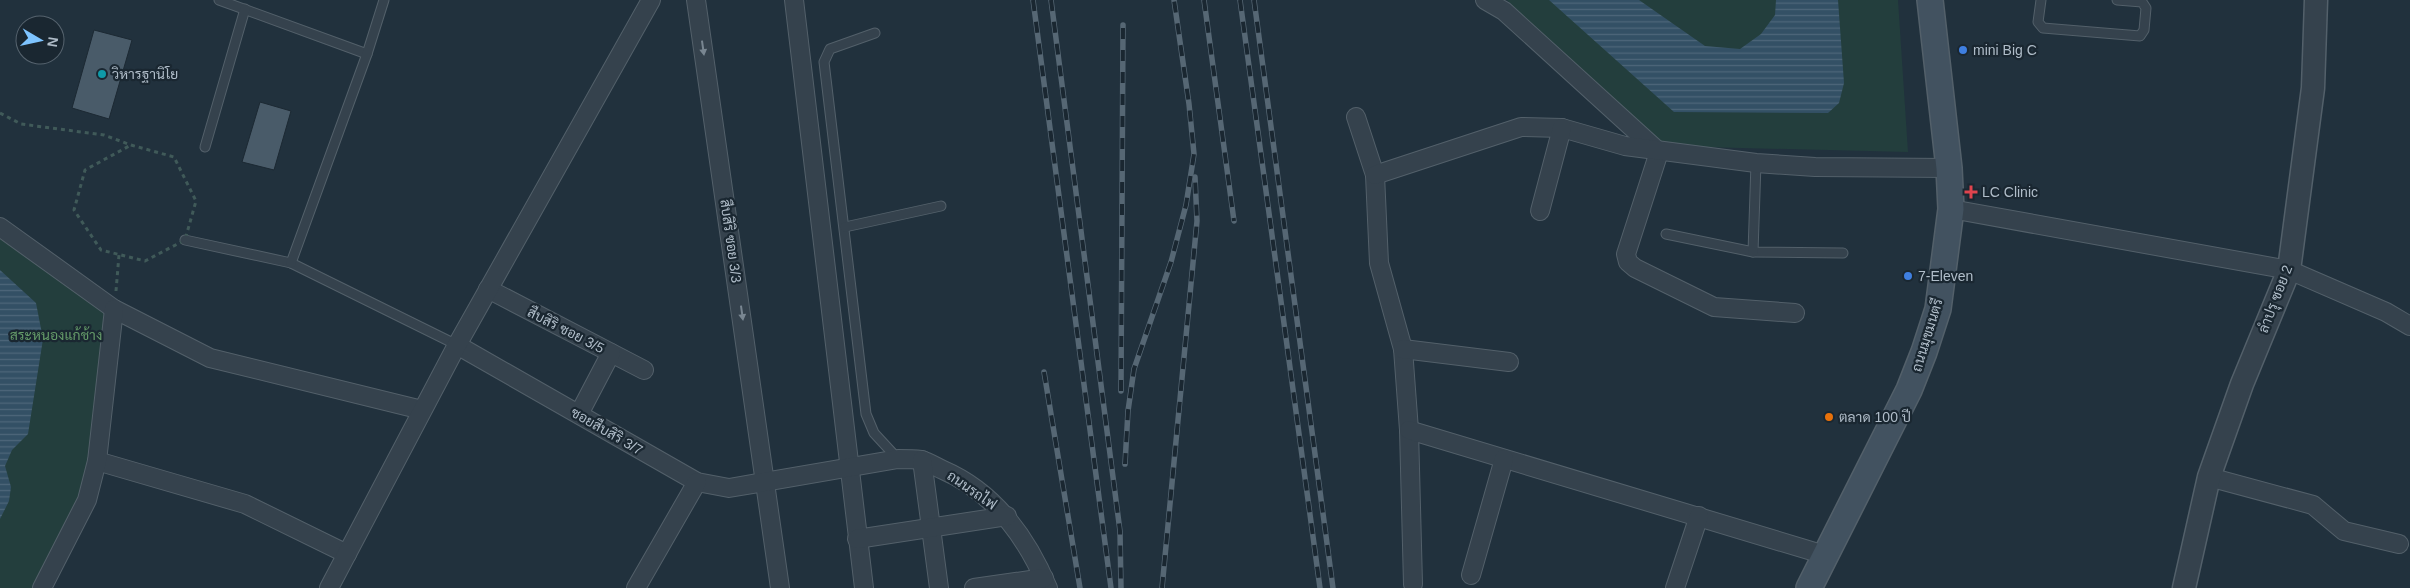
<svg xmlns="http://www.w3.org/2000/svg" width="2410" height="588" font-family="Arial,Sarabun,sans-serif">
	<style>
		.green { fill: #233e3d }
		.water { fill: url(#water-rules) }
		.building { fill: #495b69; stroke: #1c2933 }
		.lines { fill: none; stroke-linecap: round; stroke-linejoin: round }
		.service-casing { stroke: #53606a; stroke-width: 11 }
		.minor-casing { stroke: #53606a; stroke-width: 20 }
		.tertiary-casing { stroke: #53606a; stroke-width: 25 }
		.secondary-casing { stroke: #53606a; stroke-width: 28 }
		.path { stroke: #405a59; stroke-width: 3; stroke-dasharray: 4 4; stroke-linecap: butt }
		.service { stroke: #35424d; stroke-width: 9 }
		.minor { stroke: #35424d; stroke-width: 18 }
		.tertiary { stroke: #35424d; stroke-width: 22 }
		.secondary { stroke: #425260; stroke-width: 25 }
		.rail-casing { stroke: #566774; stroke-width: 5.5 }
		.rail { stroke: #1a2731; stroke-width: 4; stroke-dasharray: 11; stroke-linecap: butt }
		.oneway { fill: #798691 }
		.shop-dot { fill: #3f7fe0; stroke: #1a2731; stroke-width: 2 }
		.culture-dot { fill: #0f9aa8; stroke: #1a2731; stroke-width: 2 }
		.health-dot { fill: #e0444e; stroke: #1a2731; stroke-width: 2 }
		.food-dot { fill: #e8710a; stroke: #1a2731; stroke-width: 2 }
		.labels { text-anchor: middle; dominant-baseline: central; stroke-width: 4.5; stroke-linejoin: round; paint-order: stroke }
		.poi-label { font-size: 14px; fill: #b0bdc9; stroke: #1a2731; text-anchor: start }
		.street-label { font-size: 14px; fill: #b0bdc9; stroke: #1a2731 }
		.park-label { font-size: 14px; fill: #659b69; stroke: #1a2731 }
	</style>
	<defs>
		<pattern id="water-rules" width="6" height="5" patternUnits="userSpaceOnUse" patternTransform="scale(1.25)"><rect width="6" height="5" fill="#335065"/><path d="M0 2.5h6" fill="none" stroke="#4e677a"/></pattern>
	</defs>
	<rect width="100%" height="100%" fill="#21313d"/>
	<g class="green">
		<polygon points="1507,0 1898,0 1908,152 1662,146 1573,68"/>
		<polygon points="0,227 114,309 94,460 42,588 0,588"/>
	</g>
	<g class="water">
		<polygon points="1549,0 1639,0 1705,46 1740,49 1761,34 1775,15 1776,0 1838,0 1844,83 1839,103 1828,113 1674,112"/>
		<polygon points="0,270 36,303 43,339 28,434 12,450 5,466 11,487 9,501 0,519"/>
	</g>
	<g class="building">
		<polygon points="94,30 132,40 109,119 72,108"/>
		<polygon points="260,102 291,111 274,170 242,162"/>
	</g>
	<g class="lines">
		<g class="service-casing">
			<g id="service">
				<polyline points="219,0 367,54"/>
				<polyline points="2041,0 2038,22 2043,28 2140,36 2144,30 2146,8 2142,2 2117,0"/>
				<polyline points="875,33 830,49 824,62 866,414 874,433 898,459"/>
				<polyline points="205,147 245,9"/>
				<polyline points="845,227 941,206"/>
				<polyline points="1666,234 1753,252 1843,253"/>
				<polyline points="185,240 291,263 457,345"/>
				<polyline points="1753,252 1756,163"/>
				<polyline points="291,263 367,54 384,0"/>
			</g>
		</g>
		<g class="minor-casing">
			<g id="minor">
				<polyline points="696,0 780,588"/>
				<polyline points="794,0 864,588"/>
				<polyline points="1485,0 1504,11 1659,152 1626,254 1628,262 1635,268 1714,307 1795,313"/>
				<polyline points="1356,117 1375,175 1379,263 1403,349 1409,430 1413,584"/>
				<polyline points="1375,175 1521,127 1562,128 1625,146 1756,163 1815,167 1949,168"/>
				<polyline points="1951,209 2289,270 2386,312 2410,326"/>
				<polyline points="1540,211 1562,128"/>
				<polyline points="0,227 114,309 210,358 422,410"/>
				<polyline points="488,289 644,370"/>
				<path d="M457 345 697 482 729 488 898 459C906 459 914 459 921 460 929 462 936 467 943 470 994 492 1027 538 1048 588"/>
				<polyline points="1403,349 1509,362"/>
				<polyline points="579,414 611,353"/>
				<polyline points="1409,430 1825,555"/>
				<polyline points="922,460 939,588"/>
				<polyline points="97,461 245,504 347,554"/>
				<polyline points="2209,477 2313,505 2344,531 2399,544"/>
				<polyline points="857,539 1007,516"/>
				<polyline points="1471,575 1504,459"/>
				<polyline points="42,588 87,500 97,461 114,309"/>
				<polyline points="329,588 457,345 651,0"/>
				<polyline points="636,588 697,482"/>
				<polyline points="974,588 1044,578"/>
				<polyline points="1675,588 1699,516"/>
			</g>
		</g>
		<g class="tertiary-casing">
			<polyline id="tertiary" points="2184,588 2209,477 2242,384 2289,270 2313,88 2316,0"/>
		</g>
		<g class="secondary-casing">
			<polyline id="secondary" points="1809,588 1909,390 1924,352 1938,309 1951,209 1949,168 1930,0"/>
		</g>
		<g class="path">
			<polyline points="0,113 21,124 104,135 131,145"/>
			<polygon points="131,145 174,157 196,201 185,240 145,261 101,250 74,210 85,170"/>
			<polyline points="116,291 119,255"/>
		</g>
		<use href="#service" class="service"/>
		<use href="#minor" class="minor"/>
		<use href="#tertiary" class="tertiary"/>
		<use href="#secondary" class="secondary"/>
		<g class="rail-casing">
			<g id="rail">
				<polyline points="1033,0 1111,588"/>
				<polyline points="1051,0 1120,531 1121,588"/>
				<polyline points="1204,0 1234,221"/>
				<polyline points="1240,0 1320,588"/>
				<polyline points="1254,0 1333,588"/>
				<polyline points="1044,372 1080,588"/>
				<polyline points="1121,391 1123,25"/>
				<polyline points="1125,464 1128,411 1134,369 1171,262 1186,205 1194,154 1189,104 1174,0"/>
				<polyline points="1162,588 1197,221 1195,177"/>
			</g>
		</g>
		<use href="#rail" class="rail"/>
	</g>
	<defs><path id="oneway-solid" d="M-6-.8H1V-3.2L6.5 0L1 3.2V.8H-6Z" transform="scale(1.25)"/></defs>
	<g class="oneway">
		<use href="#oneway-solid" transform="translate(703 48) rotate(82)"/>
		<use href="#oneway-solid" transform="translate(742 313) rotate(82)"/>
	</g>
	<g class="shop-dot">
		<circle cx="1963" cy="50" r="5"/>
		<circle cx="1908" cy="276" r="5"/>
	</g>
	<circle class="culture-dot" cx="102" cy="74" r="5"/>
	<path class="health-dot" d="M1968.5 184.5h5v5h5v5h-5v5h-5v-5h-5v-5h5z"/>
	<circle class="food-dot" cx="1829" cy="417" r="5"/>
	<g class="labels">
		<g class="poi-label">
			<text x="1973" y="50">mini Big C</text>
			<text x="112" y="74">วิหารฐานิโย</text>
			<text x="1982" y="192">LC Clinic</text>
			<text x="1918" y="276">7-Eleven</text>
			<text x="1839" y="417">ตลาด 100 ปี</text>
		</g>
		<g class="street-label">
			<text transform="translate(731 241) rotate(82)">สืบสิริ ซอย 3/3</text>
			<text transform="translate(2275 299) rotate(-69)">ลำปรุ ซอย 2</text>
			<text transform="translate(566 330) rotate(27)">สืบสิริ ซอย 3/5</text>
			<text transform="translate(1927 335) rotate(-73)">ถนนมุขมนตรี</text>
			<text transform="translate(607 431) rotate(30)">ซอยสืบสิริ 3/7</text>
			<text transform="translate(972 490) rotate(35)">ถนนรถไฟ</text>
		</g>
		<g class="park-label">
			<text x="56" y="335">สระหนองแก้ช้าง</text>
		</g>
	</g>
	<g transform="translate(40 40) rotate(99)"><circle r="24" fill="#1a2731" stroke="#56636e"/>
	<path d="M0-4L9 19L0 12L-9 19Z" fill="#7ec4ff"/>
	<text y="-8" font-size="14" font-weight="bold" text-anchor="middle" fill="#b0bdc9">N</text>
	</g>
</svg>
